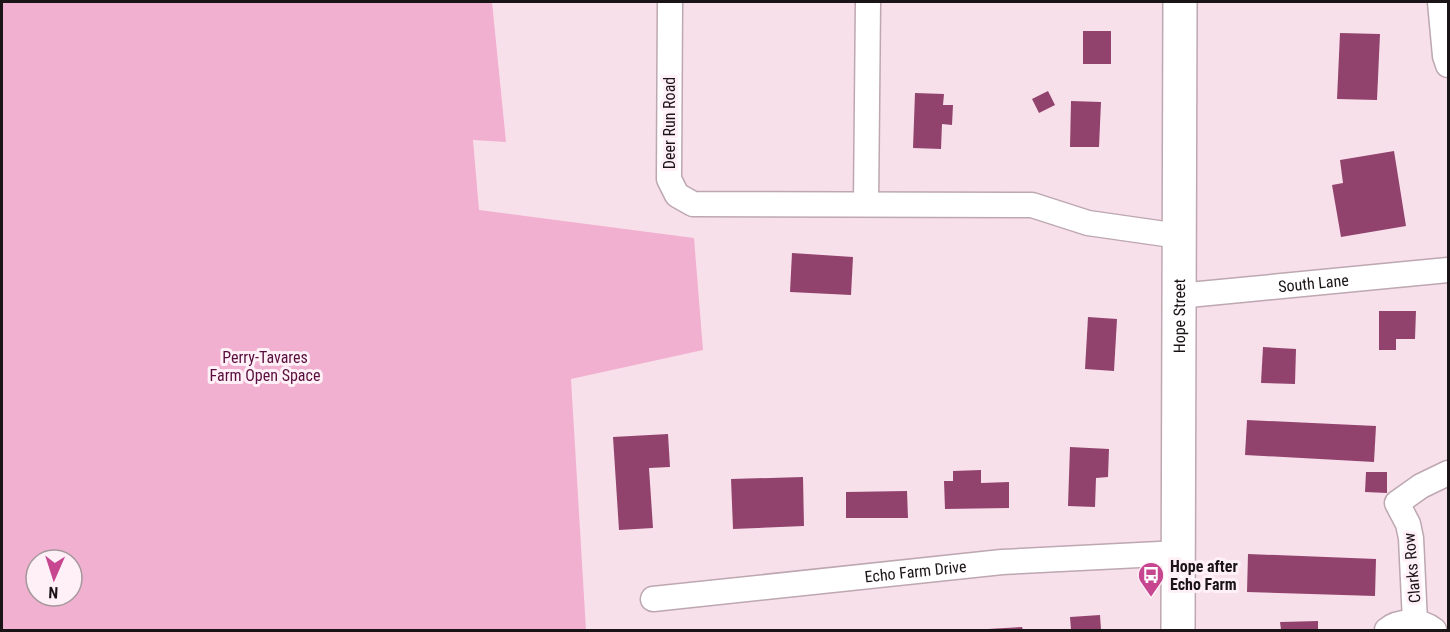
<svg xmlns="http://www.w3.org/2000/svg" width="1450" height="632" font-family="'Roboto Condensed',sans-serif">
	<style>
		.green { fill: #f1b0cf; fill-rule: evenodd }
		.building { fill: #92436d }
		.lines { fill: none; stroke-linecap: round; stroke-linejoin: round }
		.street-casing { stroke: #bda7b1; stroke-width: 27 }
		.primary-casing { stroke: #bda7b1; stroke-width: 36 }
		.street { stroke: #fff; stroke-width: 24 }
		.primary { stroke: #fff; stroke-width: 33 }
		.labels { text-anchor: middle; dominant-baseline: central; stroke-width: 6; stroke-linejoin: round; paint-order: stroke }
		.street-label { font-size: 16px; fill: #1b1417; stroke: #fff0f7 }
		.park-label { font-size: 16px; fill: #5a0d3c; stroke: #fff0f7 }
		.poi-label { font-size: 16px; font-weight: bold; fill: #1b1417; stroke: #fff0f7; text-anchor: start }
	</style>
	<rect width="100%" height="100%" fill="#f8e0eb"/>
	<path class="green" d="M2 2H492L506 142 473 140 479 210 694 238 703 350 571 379 586 630H2ZM36 560H72V596H36Z"/>
	<g class="building">
		<rect x="1083" y="31" width="28" height="33"/>
		<polygon points="1340,33 1380,34 1377,100 1337,99"/>
		<polygon points="1048,91 1055,105 1039,113 1032,99"/>
		<polygon points="915,93 944,94 943,105 953,105 952,125 942,124 941,149 913,148"/>
		<polygon points="1071,101 1101,102 1099,147 1070,147"/>
		<polygon points="1394,151 1406,226 1341,237 1332,185 1343,183 1340,160"/>
		<polygon points="792,253 853,257 851,295 790,292"/>
		<polygon points="1379,311 1416,311 1415,339 1396,339 1396,350 1379,350"/>
		<polygon points="1088,317 1117,319 1114,371 1085,369"/>
		<polygon points="1263,347 1296,349 1295,384 1261,383"/>
		<polygon points="1247,420 1376,426 1374,462 1245,455"/>
		<polygon points="668,434 670,467 649,468 653,528 619,530 613,437"/>
		<polygon points="1070,447 1109,449 1108,477 1096,478 1095,507 1068,506"/>
		<polygon points="981,470 981,483 1009,482 1009,508 945,509 944,481 953,481 953,471"/>
		<polygon points="1366,472 1387,472 1387,493 1365,492"/>
		<polygon points="803,477 804,526 733,529 731,479"/>
		<polygon points="907,491 908,518 846,518 846,492"/>
		<polygon points="1248,554 1376,559 1375,596 1247,592"/>
		<polygon points="1100,615 1101,630 1071,630 1070,617"/>
		<polygon points="1318,621 1318,630 1281,630 1280,622"/>
		<polygon points="1022,627 1023,630 988,630 988,629"/>
	</g>
	<g class="lines">
		<g class="street-casing">
			<g id="street">
				<polyline points="670,2 669,179 677,195 693,204 1032,205 1088,223 1179,236"/>
				<polyline points="1440,2 1445,56 1448,65"/>
				<polyline points="866,203 868,2"/>
				<path id="s1" d="M1178 296 1448 270"/>
				<path id="s2" d="M653 599 1002 562 1179 553"/>
				<polyline points="1415,622 1411,538 1408,524 1397,503 1421,486 1448,473"/>
				<path d="M1387 630C1398 620 1422 620 1434 630"/>
			</g>
		</g>
		<g class="primary-casing">
			<g id="primary">
				<path id="s3" d="M1178 630 1180 2"/>
			</g>
		</g>
		<use href="#street" class="street"/>
		<use href="#primary" class="primary"/>
	</g>
	<defs>
		<g id="bus-pin" transform="scale(1.35)"><path d="M0 17L-7.5 6A9.5 9.5 0 1 1 7.5 6Z" fill="#c74690" stroke="#fff0f7"/><path d="M-5-6H5V4H4V6H2V4H-2V6H-4V4H-5ZM-3.5-4V0h7V-4ZM-3.5 1.2v1.5H-2V1.2ZM2 1.2v1.5H3.5V1.2Z" fill="#fff"/></g>
	</defs>
	<g fill-rule="evenodd">
		<use href="#bus-pin" x="1151" y="575"/>
	</g>
	<g class="labels">
		<g class="street-label">
			<text transform="translate(669 123) rotate(-90)">Deer Run Road</text>
			<text stroke="none"><textPath href="#s1" startOffset="136">South Lane</textPath></text>
			<text stroke="none"><textPath href="#s3" startOffset="314">Hope Street</textPath></text>
			<text transform="translate(1412 568) rotate(-95)">Clarks Row</text>
			<text stroke="none"><textPath href="#s2" startOffset="264">Echo Farm Drive</textPath></text>
		</g>
		<g class="park-label">
			<text x="265" y="357">Perry-Tavares<tspan x="265" dy="18">Farm Open Space</tspan></text>
		</g>
		<g class="poi-label">
			<text x="1170" y="566">Hope after<tspan x="1170" dy="18">Echo Farm</tspan></text>
		</g>
	</g>
	<rect width="1450" height="632" fill="none" stroke="#1b1417" stroke-width="6"/>
	<g transform="translate(54 578) rotate(183)"><circle r="28" fill="#fff0f7" stroke="#a4989d" stroke-width="1.5"/>
	<path d="M0-4.5L10 22L0 15L-10 22Z" fill="#c74690"/>
	<text y="-9" font-size="16" font-weight="bold" text-anchor="middle" fill="#1b1417">N</text>
	</g>
</svg>
